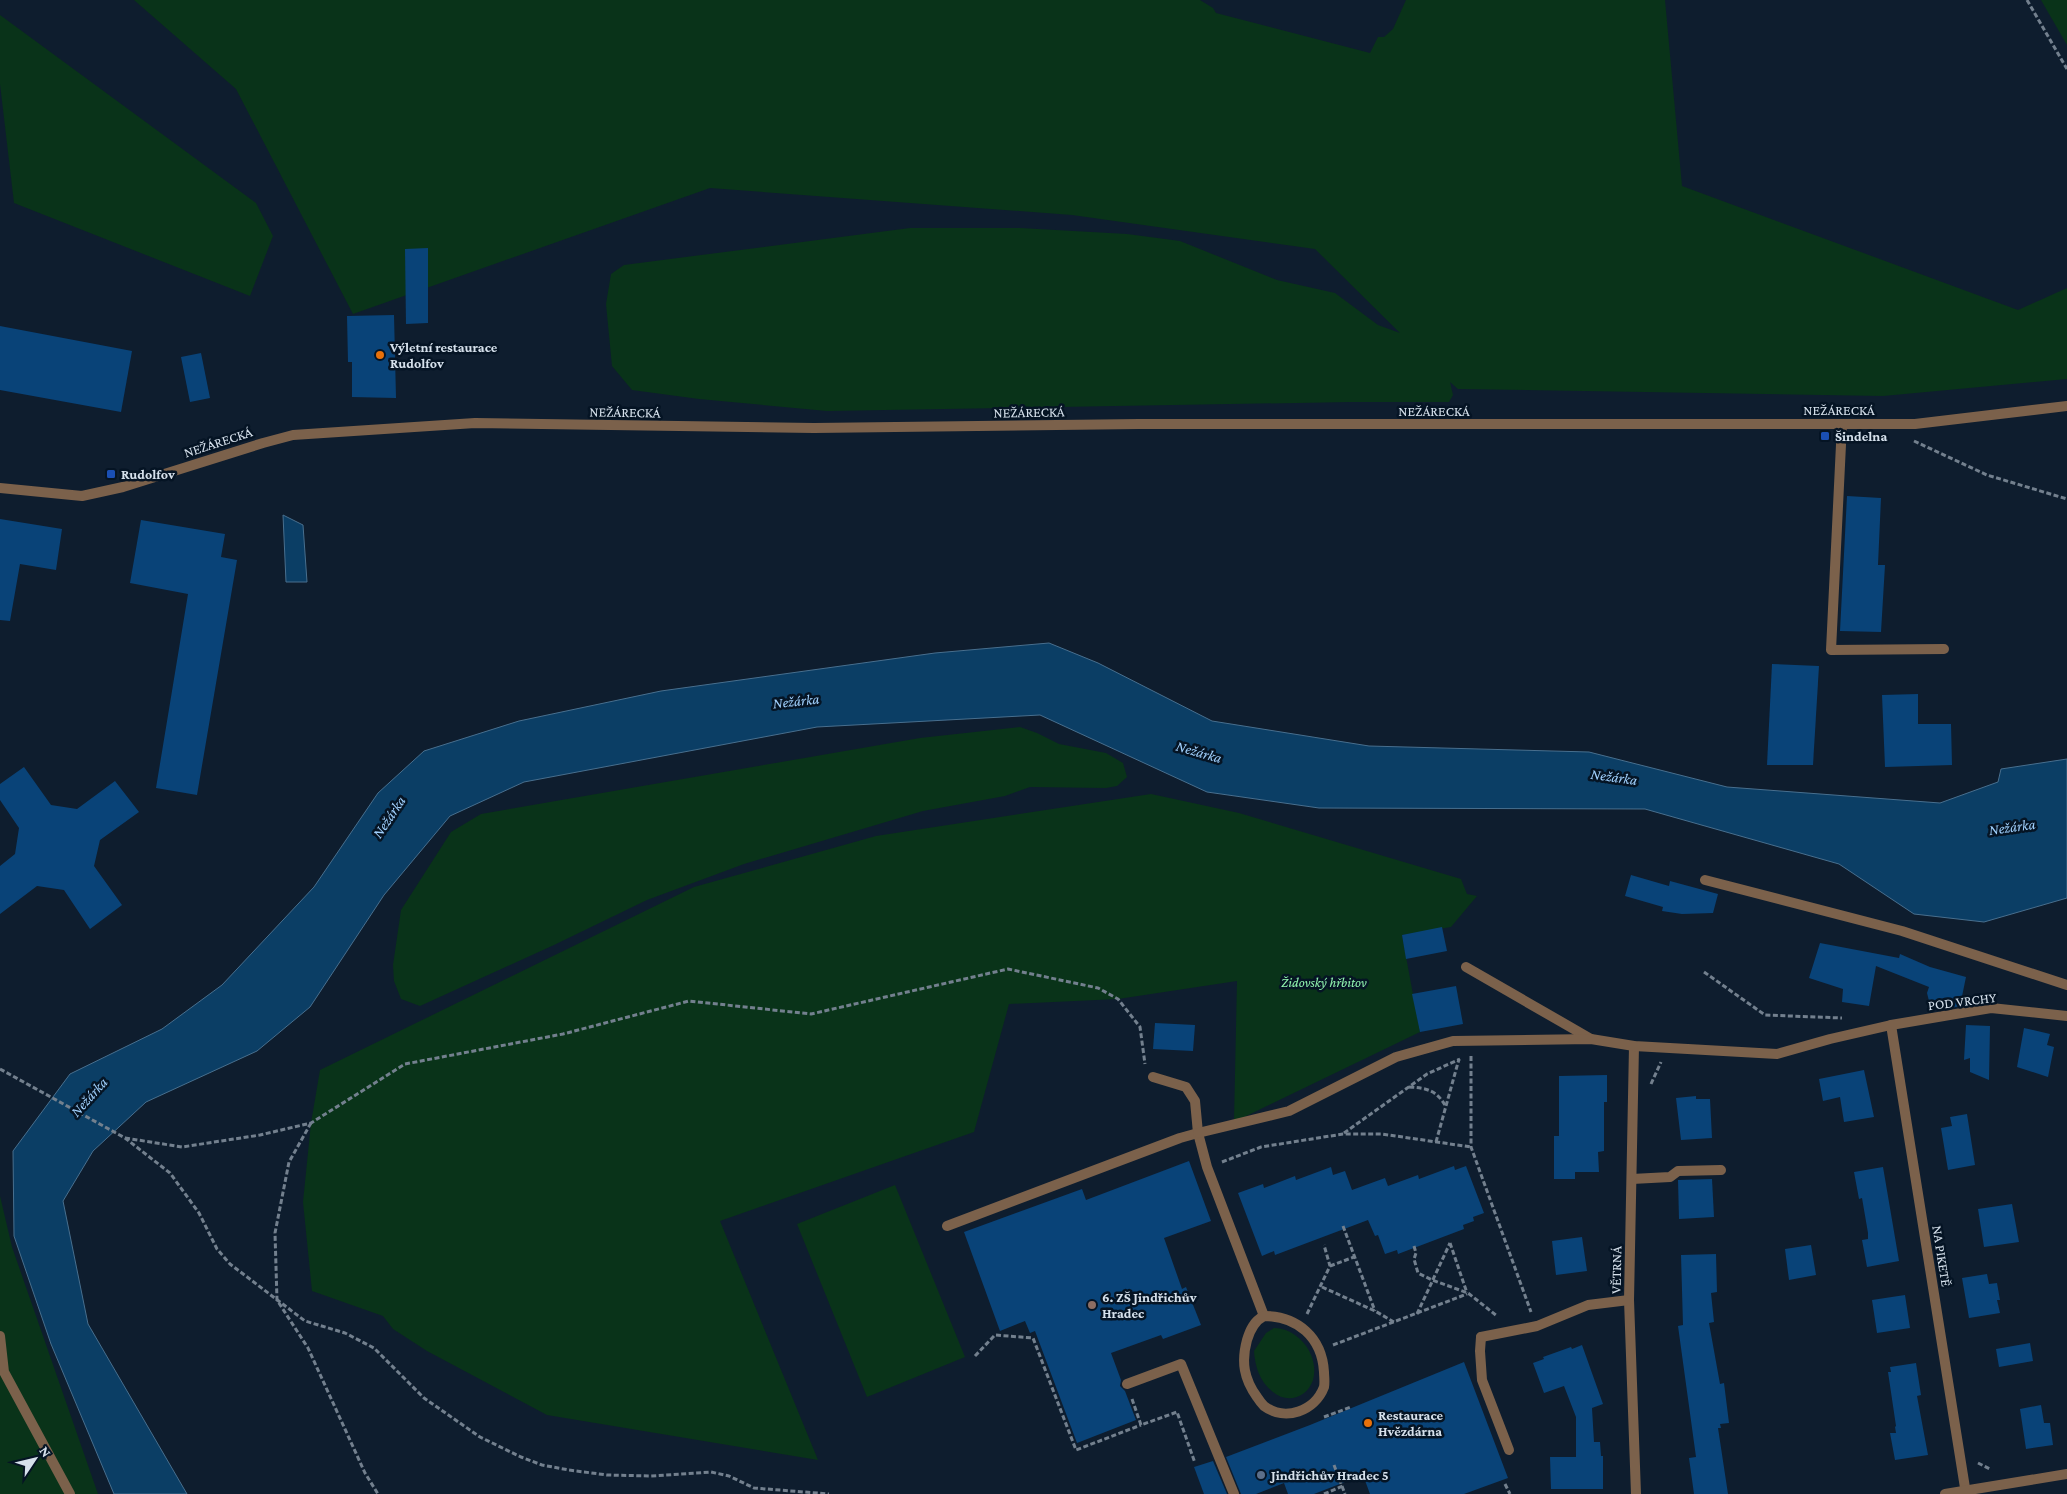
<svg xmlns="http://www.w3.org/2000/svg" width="2067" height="1494" font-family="'Crimson Pro',serif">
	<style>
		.green { fill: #093319 }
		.water { fill: #0b3e65; stroke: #486f8e }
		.building { fill: #094378 }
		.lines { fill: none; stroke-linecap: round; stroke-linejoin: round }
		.path { stroke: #73808e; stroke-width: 3; stroke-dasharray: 5 2.5; stroke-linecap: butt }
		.service { stroke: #7b614b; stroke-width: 10 }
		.minor { stroke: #7b614b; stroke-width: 10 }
		.tertiary { stroke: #7b614b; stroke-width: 10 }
		.food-dot { fill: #e8710a; stroke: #051424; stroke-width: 2 }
		.transit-dot { fill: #1a4fb4; stroke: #051424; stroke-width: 2 }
		.education-dot { fill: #8d6e63; stroke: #051424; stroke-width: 2 }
		.service-dot { fill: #5c6f8a; stroke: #051424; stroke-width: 2 }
		.labels { text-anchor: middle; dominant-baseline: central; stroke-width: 5; stroke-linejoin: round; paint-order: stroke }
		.poi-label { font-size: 14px; font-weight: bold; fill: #d6e1ec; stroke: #051424; text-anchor: start }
		.street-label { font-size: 14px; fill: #d6e1ec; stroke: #051424 }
		.park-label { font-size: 14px; font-style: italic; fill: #92f6b0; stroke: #051424 }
		.water-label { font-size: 15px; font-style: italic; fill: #a0d0fd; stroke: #051424 }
	</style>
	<rect width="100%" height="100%" fill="#0e1d2e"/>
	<g class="green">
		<polygon points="134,0 1200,0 1213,8 1216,13 1370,53 1378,37 1384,37 1393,29 1406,0 1665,0 1682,186 2018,310 2067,288 2067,379 1883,396 1458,389 1450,382 1453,395 1449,402 1350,402 827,411 699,399 632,390 612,366 606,304 611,274 624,265 910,228 1020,228 1127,234 1180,241 1277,280 1335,293 1378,325 1400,333 1315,249 1072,215 710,188 353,314 236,89"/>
		<polygon points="2041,0 2067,0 2067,45"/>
		<polygon points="0,15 256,203 273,236 250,296 14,203 0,84"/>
		<polygon points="1020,727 1037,733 1059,744 1106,753 1123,763 1127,777 1117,786 1106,788 1030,787 1005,796 923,811 744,864 647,900 554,945 420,1006 401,999 394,981 393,965 401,910 451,832 481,814 920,738"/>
		<polygon points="1151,794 1239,813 1461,879 1467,894 1477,896 1451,927 1402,935 1420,1032 1236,1121 1234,1121 1237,981 1118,999 1009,1004 974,1132 720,1221 818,1460 547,1415 427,1351 393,1329 383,1316 312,1291 303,1202 311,1123 320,1070 694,887 876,836"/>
		<polygon points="895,1185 965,1357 867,1397 797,1224"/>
		<polygon points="0,1196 12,1247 98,1494 0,1494"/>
		<path d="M1274 1328C1298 1328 1320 1355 1313 1380 1307 1398 1287 1404 1273 1392 1260 1382 1255 1367 1254 1351L1266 1333Z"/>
	</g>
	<g class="water">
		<polygon points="283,515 303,525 307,582 286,582"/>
		<polygon points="1049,643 1098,663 1212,721 1369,746 1589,752 1727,787 1940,803 1998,782 2001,769 2067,759 2067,898 1984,922 1914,914 1839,864 1645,809 1319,808 1207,792 1040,715 817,727 524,782 450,816 384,895 310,1007 257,1051 146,1102 93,1151 63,1201 88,1324 187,1494 114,1494 51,1344 14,1236 13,1151 70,1074 162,1029 222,985 314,887 378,793 424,751 519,721 661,691 935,653"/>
	</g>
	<g class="building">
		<polygon points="428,248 428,323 406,324 405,249"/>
		<polygon points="394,315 396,398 352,397 352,362 348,362 347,316"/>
		<polygon points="0,326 132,351 121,412 0,390"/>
		<polygon points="201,353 210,398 190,402 181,357"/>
		<polygon points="1847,496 1881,498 1878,565 1885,565 1881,632 1840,631"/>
		<polygon points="0,519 62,529 56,570 20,564 10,621 0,620"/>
		<polygon points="141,520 225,534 221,557 237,560 197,795 156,788 188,594 130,583"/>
		<polygon points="1772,664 1819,666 1813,765 1767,765"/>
		<polygon points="1918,694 1918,724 1951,724 1952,765 1885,767 1882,695"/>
		<polygon points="24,767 51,805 77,809 115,781 139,812 100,840 94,866 122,905 90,929 64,890 37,886 0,914 0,866 15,854 19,828 0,800 0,784"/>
		<polygon points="1631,875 1669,886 1670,881 1718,894 1713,913 1682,914 1662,911 1663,907 1625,896"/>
		<polygon points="1442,927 1447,951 1406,959 1402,935"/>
		<polygon points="1820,943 1899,958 1900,954 1930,967 1966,977 1960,1006 1951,1008 1929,1001 1927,993 1929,987 1876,966 1869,1006 1842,1002 1843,989 1809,978"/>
		<polygon points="1456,986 1463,1024 1420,1032 1412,994"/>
		<polygon points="1155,1023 1195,1025 1193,1051 1153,1049"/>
		<polygon points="1966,1025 1990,1026 1989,1080 1970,1072 1970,1058 1964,1060"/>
		<polygon points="2024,1028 2050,1034 2047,1045 2054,1047 2048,1077 2017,1067"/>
		<polygon points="1864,1070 1874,1117 1844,1122 1840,1097 1823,1101 1819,1079"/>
		<polygon points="1607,1075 1607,1102 1604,1102 1604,1151 1598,1152 1599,1172 1575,1172 1575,1179 1554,1179 1554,1136 1559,1136 1559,1076"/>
		<polygon points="1696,1096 1696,1099 1710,1099 1712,1138 1681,1140 1676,1098"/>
		<polygon points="1967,1114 1975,1165 1948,1170 1941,1128 1952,1126 1950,1117"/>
		<polygon points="1189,1161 1211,1221 1164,1238 1182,1289 1186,1287 1201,1325 1163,1339 1161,1335 1111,1353 1121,1380 1120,1386 1125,1391 1136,1420 1077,1443 1035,1331 1030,1333 1025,1321 1000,1331 964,1232 1082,1189 1086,1200"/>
		<polygon points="1454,1166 1455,1170 1466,1166 1484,1213 1473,1217 1474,1221 1463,1225 1464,1229 1398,1254 1397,1250 1385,1254 1378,1235 1375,1236 1368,1220 1275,1255 1274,1251 1262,1256 1238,1193 1263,1184 1264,1188 1295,1176 1296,1180 1331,1167 1333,1175 1345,1171 1352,1190 1385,1178 1388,1186 1418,1175 1419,1179"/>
		<polygon points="1883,1167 1899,1261 1867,1267 1862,1240 1868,1239 1868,1233 1862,1198 1859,1199 1854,1172"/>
		<polygon points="1712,1179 1714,1217 1679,1219 1678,1180"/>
		<polygon points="2012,1204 2019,1242 1984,1247 1978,1209"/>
		<polygon points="1582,1237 1587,1271 1556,1275 1552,1241"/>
		<polygon points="1811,1245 1816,1275 1789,1280 1785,1249"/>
		<polygon points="1716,1254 1717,1292 1711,1293 1714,1322 1709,1323 1720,1384 1724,1383 1729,1423 1720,1424 1721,1428 1718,1428 1728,1494 1694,1494 1689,1458 1696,1457 1678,1326 1683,1325 1681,1255"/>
		<polygon points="1987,1274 1989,1284 1997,1283 2000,1300 1997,1300 2000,1313 1969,1318 1962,1278"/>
		<polygon points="1905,1295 1910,1328 1877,1333 1872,1300"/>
		<polygon points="2030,1343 2033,1361 1999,1367 1996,1349"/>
		<polygon points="1582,1345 1603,1404 1592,1408 1594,1442 1600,1442 1601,1456 1603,1456 1603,1489 1551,1489 1550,1457 1576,1457 1576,1417 1564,1386 1544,1393 1533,1363 1544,1359 1543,1357 1571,1347 1572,1349"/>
		<polygon points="1464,1362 1508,1478 1464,1494 1370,1494 1363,1475 1314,1494 1288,1494 1284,1483 1256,1494 1241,1494 1226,1457 1310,1425"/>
		<polygon points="1916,1363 1921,1395 1917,1396 1928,1455 1895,1460 1890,1433 1896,1433 1895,1427 1896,1426 1888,1372 1891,1372 1890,1367"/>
		<polygon points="2041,1405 2044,1423 2050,1423 2053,1445 2026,1449 2020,1409"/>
		<polygon points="1213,1461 1227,1494 1204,1494 1194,1467"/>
	</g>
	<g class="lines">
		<g class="path">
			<polyline points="2027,0 2067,69"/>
			<polyline points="1914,441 1987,475 2067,499"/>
			<polyline points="1704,972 1765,1015 1842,1018"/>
			<polyline points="1471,1056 1471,1147 1531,1312"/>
			<polyline points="0,1069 125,1138 170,1173 199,1213 217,1249 230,1264 305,1321 345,1333 374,1348 424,1398 480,1437 521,1457 542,1465 569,1470 607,1475 651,1476 711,1472 729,1476 754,1488 829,1494"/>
			<polyline points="1651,1084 1661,1062"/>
			<path d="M1409 1087C1426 1088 1436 1090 1445 1105"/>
			<polyline points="311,1123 289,1162 275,1233 277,1300 308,1348 365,1473 378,1494"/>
			<polyline points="1344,1133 1427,1074 1460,1059"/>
			<polyline points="125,1138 182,1147 260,1135 311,1123 405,1064 563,1034 689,1001 811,1014 1008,969 1098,988 1118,999 1140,1027 1145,1064"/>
			<polyline points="1436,1142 1459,1059"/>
			<polyline points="1222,1162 1261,1147 1343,1134 1382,1134 1471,1147"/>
			<polyline points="1343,1226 1375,1311"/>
			<polyline points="1450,1243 1467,1293"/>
			<polyline points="1414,1246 1416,1253 1414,1259 1418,1273 1432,1280 1468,1293 1497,1316"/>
			<polyline points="1330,1266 1354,1257"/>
			<polyline points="1322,1287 1375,1311 1394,1322"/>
			<polyline points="1307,1314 1330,1266 1324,1245"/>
			<polyline points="1417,1314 1450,1243"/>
			<polyline points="1333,1345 1467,1294"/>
			<polyline points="975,1356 995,1335 1033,1338 1076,1450 1141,1425"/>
			<polyline points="1132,1399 1141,1425 1177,1412 1195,1463"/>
			<polyline points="1324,1417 1351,1407"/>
			<polyline points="1978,1463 1990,1469"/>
			<polyline points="1334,1465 1345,1494"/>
			<polyline points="1505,1484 1510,1494"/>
			<polyline points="1324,1494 1343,1486"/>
		</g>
		<g class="service">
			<polyline points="1842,424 1831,650 1944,649"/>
			<polyline points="1466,967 1591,1039"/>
			<polyline points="1153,1077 1186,1087 1195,1101 1198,1133 1207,1167 1264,1316"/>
			<polyline points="1632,1179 1670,1177 1678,1171 1721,1170"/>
			<polyline points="947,1226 1180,1138 1198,1133"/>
			<path d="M1264 1316C1297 1316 1322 1337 1324 1372 1324 1376 1325 1382 1324 1387 1315 1411 1285 1422 1264 1406 1262 1404 1259 1400 1257 1397 1244 1379 1241 1362 1247 1340 1250 1330 1254 1321 1264 1316Z"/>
			<polyline points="1481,1337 1480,1351 1482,1380 1509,1450"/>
			<polyline points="1127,1384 1181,1364 1234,1494"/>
		</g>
		<g class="minor">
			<polyline points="1705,880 1902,931 2067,985"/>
			<polyline points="1891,1025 1966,1494"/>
			<polyline points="1634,1046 1629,1300 1636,1494"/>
			<polyline points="1198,1133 1289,1111 1396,1057 1453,1041 1591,1039 1634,1046 1777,1054 1830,1039 1891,1025 1991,1008 2067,1016"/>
			<polyline points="0,1336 4,1372 70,1494"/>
			<polyline points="1481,1337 1537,1326 1588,1305 1629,1300"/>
			<polyline points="1945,1494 2067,1474"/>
		</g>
		<polyline class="tertiary" points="0,488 82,496 123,487 263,443 293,435 475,423 814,428 1139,424 1915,424 2067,406"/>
	</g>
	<g class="food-dot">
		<circle cx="380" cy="355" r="5"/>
		<circle cx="1368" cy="1423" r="5"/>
	</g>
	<g class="transit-dot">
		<rect x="1820" y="431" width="10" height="10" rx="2.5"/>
		<rect x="106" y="469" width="10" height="10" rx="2.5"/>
	</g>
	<circle class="education-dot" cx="1092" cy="1305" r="5"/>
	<circle class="service-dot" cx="1261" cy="1475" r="5"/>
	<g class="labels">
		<g class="poi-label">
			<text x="390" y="347">Výletní restaurace<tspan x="390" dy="16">Rudolfov</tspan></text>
			<text x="1835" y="436">Šindelna</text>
			<text x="121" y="474">Rudolfov</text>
			<text x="1102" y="1297">6. ZŠ Jindřichův<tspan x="1102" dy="16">Hradec</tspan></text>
			<text x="1378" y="1415">Restaurace<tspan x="1378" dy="16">Hvězdárna</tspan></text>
			<text x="1271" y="1475">Jindřichův Hradec 5</text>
		</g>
		<g class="street-label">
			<text x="1839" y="410">NEŽÁRECKÁ</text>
			<text x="1434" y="411">NEŽÁRECKÁ</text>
			<text transform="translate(625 412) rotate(1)">NEŽÁRECKÁ</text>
			<text transform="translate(1029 412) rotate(-1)">NEŽÁRECKÁ</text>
			<text transform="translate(218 442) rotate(-18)">NEŽÁRECKÁ</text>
			<text transform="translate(1962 1001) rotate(-7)">POD VRCHY</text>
			<text transform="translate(1942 1256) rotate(81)">NA PIKETĚ</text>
			<text transform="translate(1616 1270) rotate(-89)">VĚTRNÁ</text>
		</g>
		<g class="park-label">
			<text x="1324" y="982">Židovský hřbitov</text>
		</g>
		<g class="water-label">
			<text transform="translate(796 701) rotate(-6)">Nežárka</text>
			<text transform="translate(1199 752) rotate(16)">Nežárka</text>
			<text transform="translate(1614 777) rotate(8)">Nežárka</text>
			<text transform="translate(389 817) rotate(-56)">Nežárka</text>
			<text transform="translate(2012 827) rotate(-8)">Nežárka</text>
			<text transform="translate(89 1097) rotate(-48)">Nežárka</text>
		</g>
	</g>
	<g transform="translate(35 1459) rotate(55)" stroke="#051424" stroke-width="4" paint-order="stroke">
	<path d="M0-4L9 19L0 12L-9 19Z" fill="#d6e1ec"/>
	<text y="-8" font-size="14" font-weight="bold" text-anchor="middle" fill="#d6e1ec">N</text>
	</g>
</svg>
